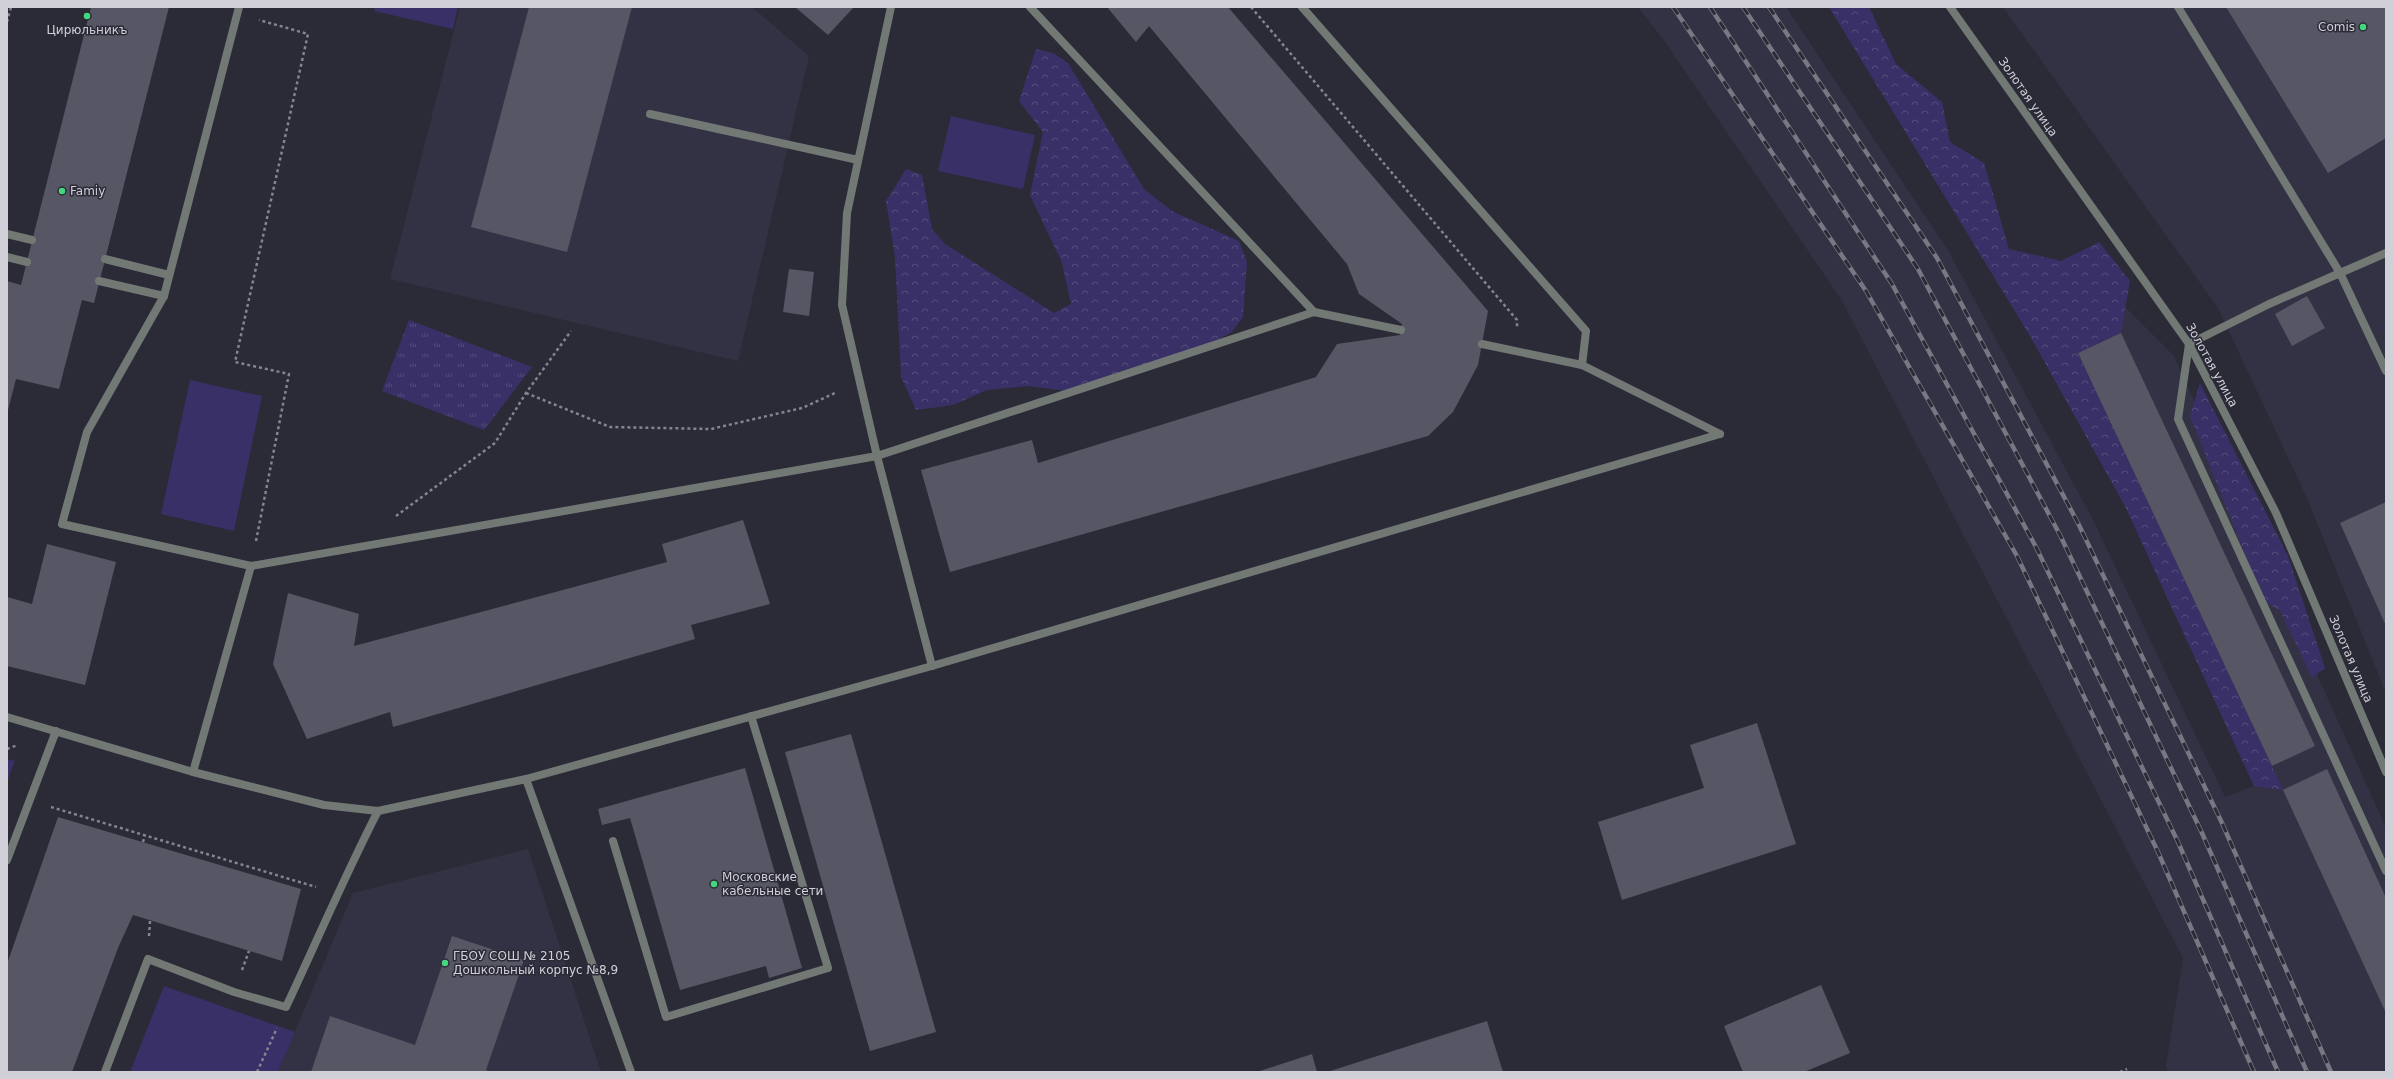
<svg xmlns="http://www.w3.org/2000/svg" width="2393" height="1079" font-family="'DejaVu Sans',sans-serif">
	<style>
		.built { fill: #333245 }
		.grass { fill: #393067 }
		.forest { fill: url(#forest-crowns) }
		.park { fill: url(#park-tufts) }
		.building { fill: #575665 }
		.lines { fill: none; stroke-linecap: round; stroke-linejoin: round }
		.path { stroke: #85848f; stroke-width: 2.5; stroke-dasharray: 3 3; stroke-linecap: butt }
		.service { stroke: #727974; stroke-width: 8 }
		.minor { stroke: #727974; stroke-width: 8 }
		.rail-casing { stroke: #787783; stroke-width: 4.5 }
		.rail { stroke: #2b2a37; stroke-width: 3; stroke-dasharray: 9; stroke-linecap: butt }
		.poi-dot { fill: #44d77b; stroke: #2b2a37; stroke-width: 1.5 }
		.labels { text-anchor: middle; dominant-baseline: central; stroke-width: 3; stroke-linejoin: round; paint-order: stroke }
		.poi-label { font-size: 12px; fill: #d1d0d9; stroke: #2b2a37; text-anchor: start }
		.street-label { font-size: 12px; fill: #d1d0d9; stroke: #2b2a37 }
	</style>
	<defs>
		<pattern id="forest-crowns" width="20" height="18" patternUnits="userSpaceOnUse"><rect width="20" height="18" fill="#393067"/><path d="M2 6a3 3 0 1 1 6 0M12 15a3 3 0 1 1 6 0" fill="none" stroke="#554d7c"/></pattern>
		<pattern id="park-tufts" width="24" height="20" patternUnits="userSpaceOnUse"><rect width="24" height="20" fill="#393067"/><path d="M3 7l-1-3M5 7V3M7 7l1-3M15 17l-1-3M17 17v-4M19 17l1-3" fill="none" stroke="#554d7c"/></pattern>
	</defs>
	<rect width="100%" height="100%" fill="#2b2a37"/>
	<g class="built">
		<polygon points="460,7 752,7 809,56 738,361 390,279"/>
		<polygon points="1638,7 1786,7 1949,252 2093,520 2225,797 2254,786 2125,506 2030,336 2116,298 2174,356 2386,828 2386,1072 2168,1072 2166,1066 2183,958 1841,299 1663,39"/>
		<polygon points="2003,7 2386,7 2386,693 2306,496 2218,308"/>
		<polygon points="528,849 601,1072 278,1072 353,893"/>
	</g>
	<g class="grass">
		<polygon points="375,7 458,7 453,29 374,11"/>
		<polygon points="951,116 1035,135 1023,189 938,171"/>
		<polygon points="190,380 262,396 234,531 161,514"/>
		<polygon points="7,759 15,761 7,782"/>
		<polygon points="164,986 295,1032 278,1072 130,1072"/>
	</g>
	<g class="forest">
		<polygon points="1829,7 1869,7 1896,64 1942,102 1950,142 1984,163 2009,249 2061,261 2099,242 2130,281 2121,333 2078,353 2283,790 2254,786 2125,506 2030,336"/>
		<polygon points="1036,49 1053,53 1068,63 1144,189 1172,211 1239,241 1247,262 1243,317 1232,332 1199,351 1067,391 1029,386 987,390 953,405 916,410 901,377 895,258 886,201 906,169 922,175 932,229 945,244 1054,313 1071,304 1062,263 1030,195 1043,132 1019,101"/>
		<polygon points="2200,383 2288,556 2325,668 2312,678 2280,610 2264,602 2190,416"/>
	</g>
	<polygon class="park" points="409,320 532,367 484,430 382,391"/>
	<g class="building">
		<polygon points="91,7 169,7 94,303 82,300 59,389 16,379 7,414 7,281 21,285"/>
		<polygon points="529,7 632,7 567,252 471,227"/>
		<polygon points="795,7 854,7 828,35"/>
		<polygon points="1107,7 1228,7 1488,311 1478,365 1453,412 1428,436 950,572 921,470 1032,440 1038,463 1316,377 1337,344 1400,335 1402,324 1359,294 1347,264 1149,26 1136,42"/>
		<polygon points="2226,7 2386,7 2386,138 2328,173"/>
		<polygon points="789,269 814,272 809,316 783,312"/>
		<polygon points="2307,296 2325,328 2292,346 2275,314"/>
		<polygon points="2121,333 2315,746 2272,766 2078,353"/>
		<polygon points="2386,502 2386,626 2340,523"/>
		<polygon points="743,520 770,604 691,625 695,639 393,727 390,712 307,739 273,664 288,593 359,614 354,646 667,562 662,544"/>
		<polygon points="47,544 116,562 85,685 7,666 7,597 32,604"/>
		<polygon points="1757,723 1796,844 1622,900 1598,822 1704,788 1690,745"/>
		<polygon points="851,734 936,1032 870,1051 785,752"/>
		<polygon points="745,768 802,968 769,978 766,966 680,990 630,818 602,825 598,809"/>
		<polygon points="2327,769 2386,898 2386,1013 2283,790"/>
		<polygon points="58,817 301,889 282,961 133,915 118,948 72,1072 7,1072 7,964"/>
		<polygon points="452,936 524,960 486,1070 491,1072 311,1072 330,1016 415,1045"/>
		<polygon points="1821,985 1850,1053 1804,1072 1743,1072 1724,1026"/>
		<polygon points="1487,1021 1503,1072 1327,1072"/>
		<polygon points="1312,1054 1317,1072 1257,1072"/>
	</g>
	<g class="lines">
		<g class="path">
			<polyline points="1251,7 1517,320 1517,328"/>
			<polyline points="7,22 11,7"/>
			<polyline points="526,393 610,427 711,429 802,408 837,392"/>
			<polyline points="396,516 495,443 526,393 571,331"/>
			<polyline points="256,541 289,374 235,362 308,34 259,20"/>
			<polyline points="7,749 18,745"/>
			<polyline points="51,807 316,887"/>
			<polyline points="143,842 145,835"/>
			<polyline points="149,936 150,921"/>
			<polyline points="242,970 249,951"/>
			<polyline points="257,1072 277,1028"/>
			<polyline points="2120,1072 2127,1069"/>
		</g>
		<g class="service">
			<polyline points="891,7 847,213 842,305 877,456 932,666"/>
			<polyline points="1030,7 1314,312"/>
			<polyline points="1302,7 1586,331 1582,365"/>
			<polyline points="2178,7 2340,273 2386,253"/>
			<polyline points="650,114 858,160"/>
			<polyline points="7,234 32,240"/>
			<polyline points="7,257 27,262"/>
			<polyline points="105,259 169,275"/>
			<polyline points="99,281 164,296"/>
			<polyline points="1482,344 1582,365 1720,434"/>
			<polyline points="2386,371 2340,273 2269,304 2189,344 2178,419 2386,871"/>
			<polyline points="251,566 877,456 1314,312 1401,330"/>
			<polyline points="193,772 251,566 62,524 87,432 164,296 239,7"/>
			<polyline points="526,779 631,1072"/>
			<polyline points="613,841 666,1017 828,968 751,716"/>
			<polyline points="7,860 56,731"/>
			<path d="M105 1072 148 959 234 992 286 1007C317 941 345 875 378 811"/>
		</g>
		<g class="minor">
			<polyline points="1950,7 2189,344 2276,513 2386,772"/>
			<polyline points="7,717 193,772 324,805 378,811 526,779 932,666 1720,434"/>
		</g>
		<g class="rail-casing">
			<g id="rail">
				<polyline points="1673,7 1866,291 2017,556 2158,852 2254,1072"/>
				<polyline points="1710,7 1892,284 2036,547 2178,842 2278,1072"/>
				<polyline points="1743,7 1918,269 2060,535 2202,833 2307,1072"/>
				<polyline points="1769,7 1937,258 2079,525 2222,823 2331,1072"/>
			</g>
		</g>
		<use href="#rail" class="rail"/>
	</g>
	<g class="poi-dot">
		<circle cx="87" cy="16" r="4"/>
		<circle cx="2363" cy="27" r="4"/>
		<circle cx="62" cy="191" r="4"/>
		<circle cx="714" cy="884" r="4"/>
		<circle cx="445" cy="963" r="4"/>
	</g>
	<g class="labels">
		<g class="poi-label">
			<text x="2355" y="27" text-anchor="end">Comis</text>
			<text x="87" y="30" text-anchor="middle">Цирюльникъ</text>
			<text x="70" y="191">Famiy</text>
			<text x="722" y="877">Московские<tspan x="722" dy="14">кабельные сети</tspan></text>
			<text x="453" y="956">ГБОУ СОШ № 2105<tspan x="453" dy="14">Дошкольный корпус №8,9</tspan></text>
		</g>
		<g class="street-label">
			<text transform="translate(2028 97) rotate(55)">Золотая улица</text>
			<text transform="translate(2212 365) rotate(61)">Золотая улица</text>
			<text transform="translate(2351 659) rotate(67)">Золотая улица</text>
		</g>
	</g>
	<rect width="2393" height="1079" fill="none" stroke="#d1d0d9" stroke-width="16"/>
</svg>
